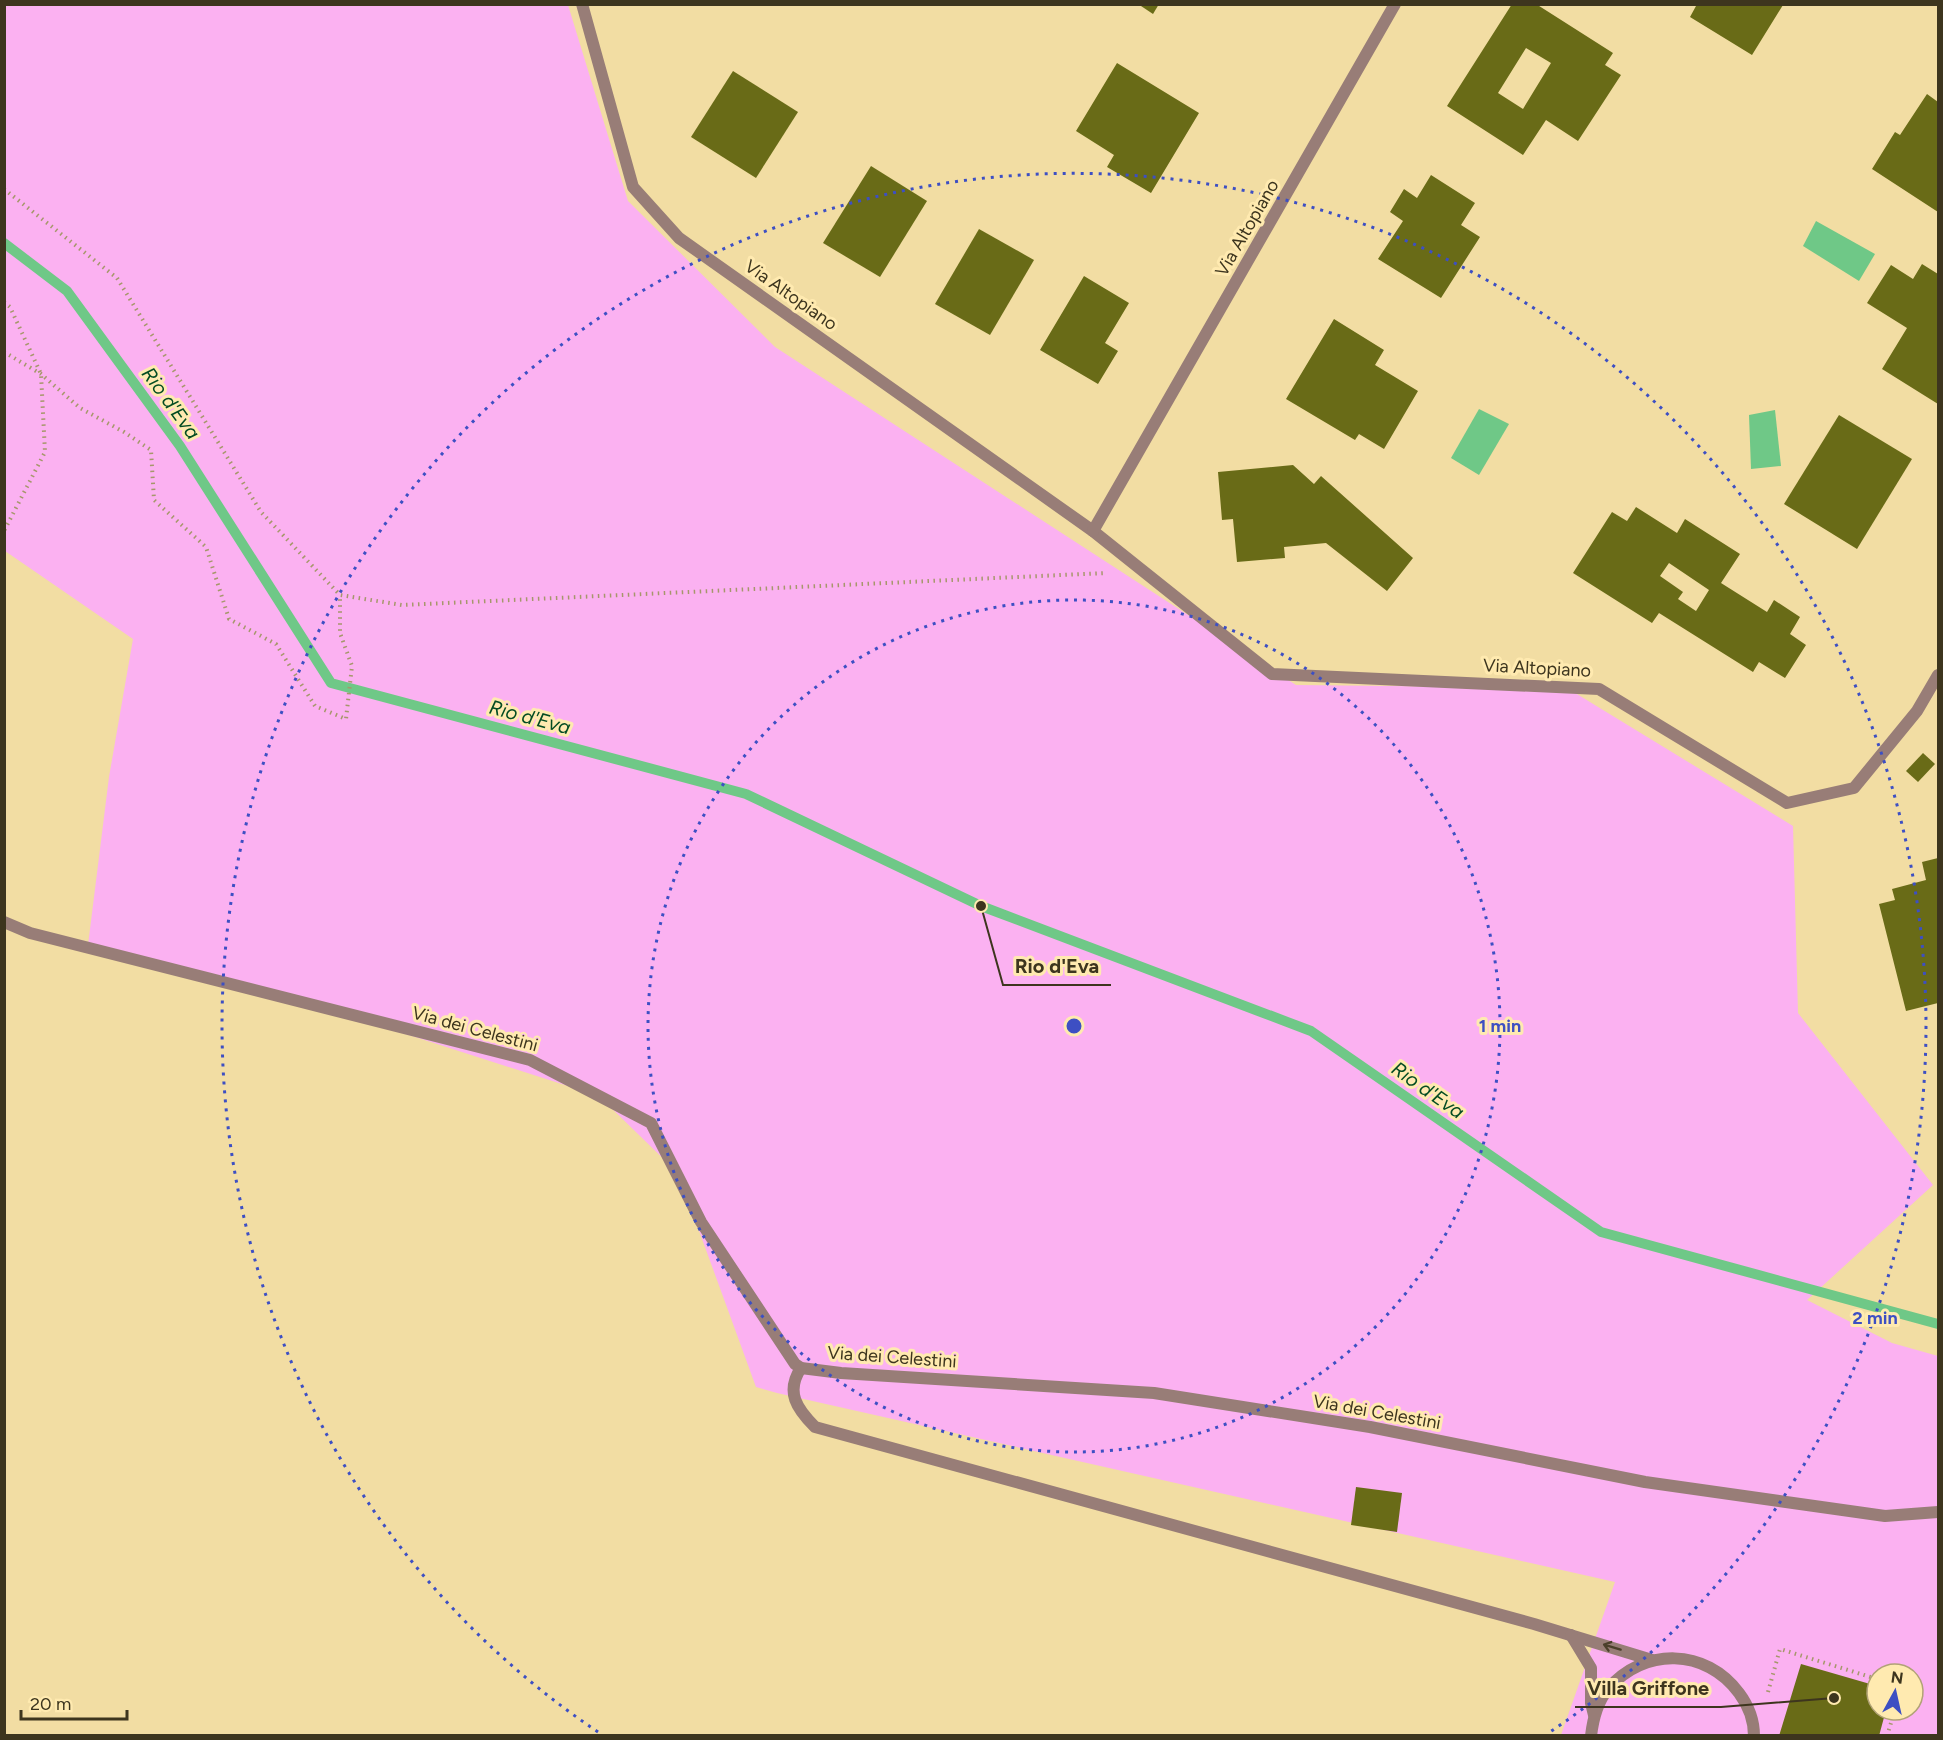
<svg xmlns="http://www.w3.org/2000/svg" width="1943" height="1740" font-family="Figtree,sans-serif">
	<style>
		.green { fill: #fbb1f1; fill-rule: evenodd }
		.water { fill: #6fc887 }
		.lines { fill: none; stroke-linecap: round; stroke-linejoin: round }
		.stream { stroke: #6fc887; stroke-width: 10 }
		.building { fill: #696b17; fill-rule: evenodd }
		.path { stroke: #a6976b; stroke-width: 4; stroke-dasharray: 1.5 4.5; stroke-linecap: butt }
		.minor { stroke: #987d77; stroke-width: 12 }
		.oneway { stroke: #4b402b }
		.ring { fill: none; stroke: #3d4fc3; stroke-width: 3; stroke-dasharray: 3 6 }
		.labels { text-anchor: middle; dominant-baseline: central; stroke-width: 6; stroke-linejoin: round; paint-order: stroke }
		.street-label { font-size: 18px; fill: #3d351e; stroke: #ffeab0 }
		.water-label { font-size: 20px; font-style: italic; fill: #054c23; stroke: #ffeab0 }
		.centre { fill: #3d4fc3; stroke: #ffeab0; stroke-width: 3 }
		.ring-label { font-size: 18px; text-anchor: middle; font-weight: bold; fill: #3d4fc3; stroke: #ffeab0; stroke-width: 6; stroke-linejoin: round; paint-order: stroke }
		.leader { fill: none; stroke: #3d351e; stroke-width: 2 }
		.callout-dot { fill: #3d351e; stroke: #ffeab0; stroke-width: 2 }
		.callout-label { font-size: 20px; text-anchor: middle; font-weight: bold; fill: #3d351e; stroke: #ffeab0; stroke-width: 6; stroke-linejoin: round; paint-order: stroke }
	</style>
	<rect width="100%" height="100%" fill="#f2dda3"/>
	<path class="green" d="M4 5H568L628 201 775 347 1296 685 1567 688 1793 826 1798 1013 1933 1185 1807 1300 1892 1343 1938 1356V1735H1561L1615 1582 777 1393 756 1387 678 1173 599 1096 409 1035 88 945 109 777 133 639 5 551ZM1877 1674H1913V1710H1877Z"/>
	<g class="water">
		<polygon points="1816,221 1875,254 1859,281 1803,246"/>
		<polygon points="1479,409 1509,424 1479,475 1451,458"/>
		<polygon points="1775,410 1781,466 1751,469 1749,415"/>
	</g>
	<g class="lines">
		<polyline class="stream" points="4,243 67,291 180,446 331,683 746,794 981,906 1311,1031 1601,1232 1938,1324"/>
	</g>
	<g class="building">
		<polygon points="1138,4 1159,4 1153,14"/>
		<path d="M1512 4H1536L1613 53 1605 65 1621 75 1578 141 1546 120 1523 155 1447 106ZM1526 48 1551 63 1523 109 1498 93Z"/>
		<polygon points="1693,5 1783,5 1752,55 1690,17 1696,6"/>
		<polygon points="1117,63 1199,113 1151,193 1107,167 1114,155 1076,131"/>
		<polygon points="733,71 798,112 756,178 691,137"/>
		<polygon points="1927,94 1938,102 1938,212 1872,169 1895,132 1900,135"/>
		<polygon points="871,166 927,201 880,277 823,243"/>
		<polygon points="1431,175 1475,203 1461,225 1480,237 1441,298 1378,259 1403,221 1390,212 1404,189 1417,198"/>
		<polygon points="979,229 1034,260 990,335 935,304"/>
		<polygon points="1922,264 1938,274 1938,404 1882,369 1907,328 1867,303 1891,265 1913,279"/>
		<polygon points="1084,276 1129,303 1105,343 1118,351 1098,384 1040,350"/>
		<polygon points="1334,319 1384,350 1375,365 1418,391 1384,449 1359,434 1355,440 1286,399"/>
		<polygon points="1839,415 1912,459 1857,549 1784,504"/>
		<polygon points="1293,465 1314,484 1321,476 1413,558 1387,591 1326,543 1284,547 1285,558 1237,562 1233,519 1222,520 1218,472"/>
		<path d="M1636 507 1677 533 1685 519 1740 554 1721 583 1767 612 1774 600 1800 617 1790 634 1806 645 1785 678 1759 662 1753 672 1659 613 1652 623 1573 573 1612 512 1627 521ZM1669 563 1709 590 1696 611 1678 599 1683 592 1660 576Z"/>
		<polygon points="1923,753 1935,764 1918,782 1906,771"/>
		<polygon points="1938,858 1938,1003 1906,1011 1879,904 1895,900 1892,889 1926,880 1922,862"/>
		<polygon points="1356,1487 1402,1493 1397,1532 1351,1525"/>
		<polygon points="1801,1664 1877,1686 1877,1710 1886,1710 1879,1736 1779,1736"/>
	</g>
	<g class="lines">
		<g class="path">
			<polyline points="4,189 117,278 261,512 340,595 402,605 1106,573"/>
			<polyline points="4,302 10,307 41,374 45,452 4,531"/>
			<polyline points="4,352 41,374 80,408 124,432 151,450 154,500 206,547 229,619 276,644 315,706 346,719 352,666 340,633 340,595"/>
			<polyline points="1768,1692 1780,1649 1877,1679"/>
			<polyline points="1887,1736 1895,1710"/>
		</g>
		<g class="minor">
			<polyline points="582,4 633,187 679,238 1093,531 1272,674 1599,689 1787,803 1854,788 1917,711 1938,675"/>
			<polyline points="1093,531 1395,4"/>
			<polyline points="4,922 30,933 530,1060 651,1123 701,1222 795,1364 801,1368 841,1373 1154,1393 1370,1427 1645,1482 1885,1516 1938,1512"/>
			<path d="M801 1368C785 1392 797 1409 815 1427L1534 1624 1652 1660"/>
			<polyline points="1571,1635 1591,1668 1591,1703 1594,1715"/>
			<path d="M1591 1736C1593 1719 1597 1702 1608 1689 1644 1647 1706 1648 1739 1693 1748 1705 1754 1720 1754 1736"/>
		</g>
	</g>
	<defs><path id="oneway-shaft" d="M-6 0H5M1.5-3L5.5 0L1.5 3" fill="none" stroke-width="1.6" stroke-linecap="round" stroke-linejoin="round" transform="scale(1.5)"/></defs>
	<use class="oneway" href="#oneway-shaft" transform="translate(1612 1647) rotate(-163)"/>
	<g class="ring">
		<circle cx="1074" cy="1026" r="426"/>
		<path d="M598 1732A852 852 0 1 1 1550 1732"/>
	</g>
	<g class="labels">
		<g class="street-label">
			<text transform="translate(1247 228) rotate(-60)">Via Altopiano</text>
			<text transform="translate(791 295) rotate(35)">Via Altopiano</text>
			<text transform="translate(1537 668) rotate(3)">Via Altopiano</text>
			<text transform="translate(475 1029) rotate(15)">Via dei Celestini</text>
			<text transform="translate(892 1357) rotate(4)">Via dei Celestini</text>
			<text transform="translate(1377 1412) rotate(10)">Via dei Celestini</text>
		</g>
		<g class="water-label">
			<text transform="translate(171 403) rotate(54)">Rio d'Eva</text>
			<text transform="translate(530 717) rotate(15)">Rio d'Eva</text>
			<text transform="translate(1428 1090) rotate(35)">Rio d'Eva</text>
		</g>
	</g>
	<circle cx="1074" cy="1026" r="9" class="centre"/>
	<g class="ring-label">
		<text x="1500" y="1032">1 min</text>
		<text x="1875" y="1324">2 min</text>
	</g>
	<path class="leader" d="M981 906L1003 985H1111M1834 1698L1721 1707H1575"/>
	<g class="callout-dot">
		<circle cx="981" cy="906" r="6"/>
		<circle cx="1834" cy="1698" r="6"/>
	</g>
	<g class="callout-label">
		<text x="1057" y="973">Rio d'Eva</text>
		<text x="1648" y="1695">Villa Griffone</text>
	</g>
	<rect width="1943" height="1740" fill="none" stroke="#3d351e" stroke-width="12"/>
	<g transform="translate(1895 1692) rotate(8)"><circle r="28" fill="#ffeab0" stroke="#b1a276" stroke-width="1.5"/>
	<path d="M0-4.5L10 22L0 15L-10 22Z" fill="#3d4fc3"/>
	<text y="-9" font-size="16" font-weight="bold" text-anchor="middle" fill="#3d351e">N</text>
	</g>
	<path d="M21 1710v9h106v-9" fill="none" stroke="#3d351e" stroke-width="3"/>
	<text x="30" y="1710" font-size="18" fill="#3d351e" stroke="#ffeab0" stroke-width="4.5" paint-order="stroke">20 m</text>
</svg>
